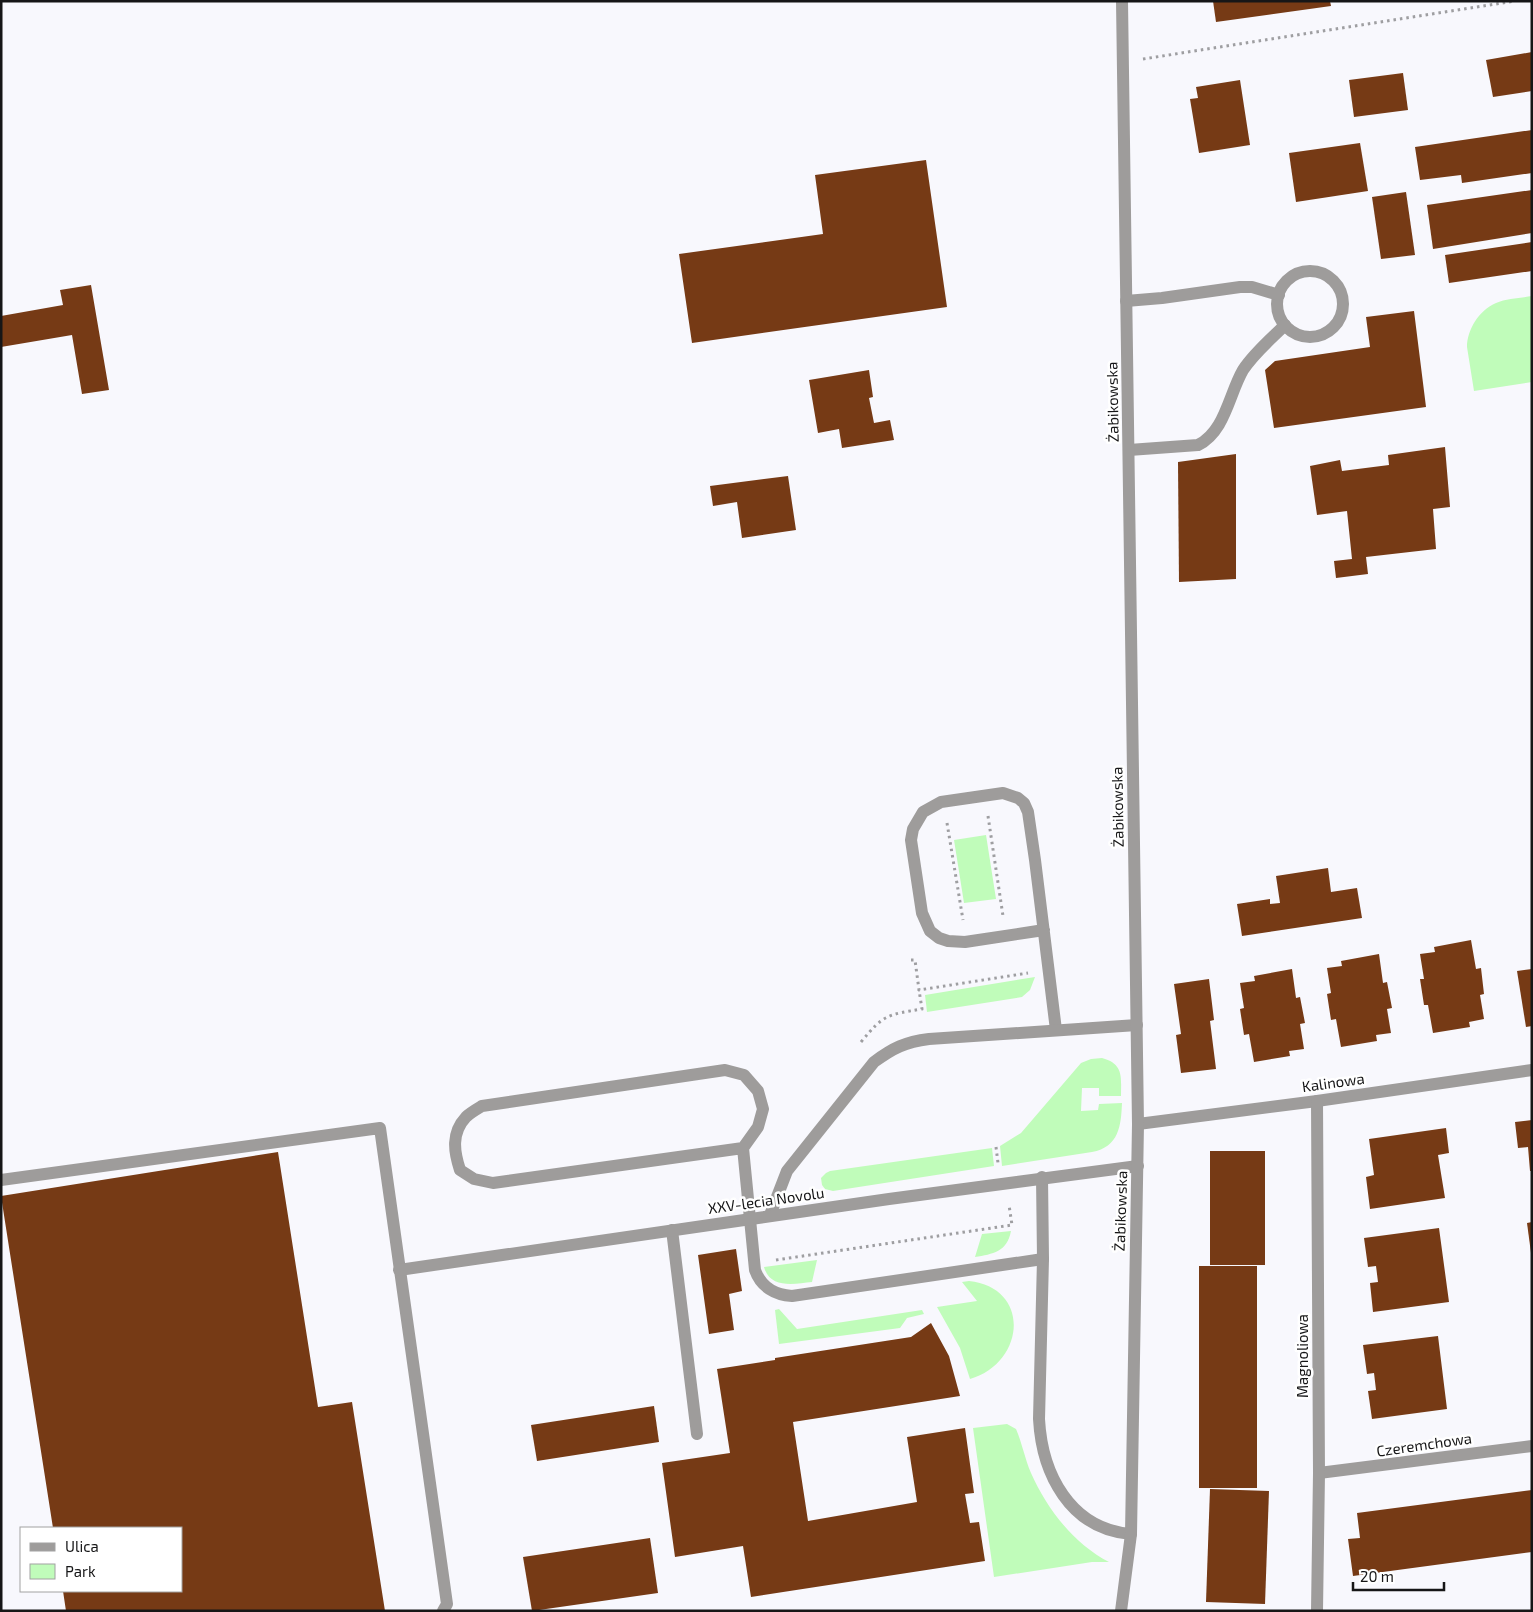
<svg xmlns="http://www.w3.org/2000/svg" width="1533" height="1612" font-family="'Exo 2',sans-serif">
	<style>
		.green { fill: #c0fcba }
		.building { fill: #763a15 }
		.lines { fill: none; stroke-linecap: round; stroke-linejoin: round }
		.path { stroke: #9e9ea1; stroke-width: 3; stroke-dasharray: 2.5 4; stroke-linecap: butt }
		.service { stroke: #9e9c9b; stroke-width: 12 }
		.minor { stroke: #9e9c9b; stroke-width: 12 }
		.tertiary { stroke: #9e9c9b; stroke-width: 12 }
		.labels { text-anchor: middle; dominant-baseline: central; stroke-width: 5; stroke-linejoin: round; paint-order: stroke }
		.street-label { font-size: 15px; fill: #161617; stroke: #fff }
	</style>
	<rect width="100%" height="100%" fill="#f8f8fd"/>
	<g class="green">
		<path d="M1532 296V382L1474 391 1467 347C1467 330 1479 310 1496 303 1507 298 1521 298 1532 296Z"/>
		<polygon points="986,835 996,899 964,903 954,840"/>
		<polygon points="1035,977 1030,990 1022,997 927,1012 925,995"/>
		<path d="M1102 1058C1124 1064 1121 1077 1121 1096H1099V1088H1082L1081 1111 1098 1110 1099 1104 1122 1103C1121 1126 1119 1147 1092 1152L1002 1166 1000 1146 1021 1133 1081 1063 1091 1059Z"/>
		<polygon points="992,1148 994,1166 833,1191 825,1189 822,1185 821,1178 826,1173 830,1171"/>
		<path d="M1011 1231C1007 1252 993 1254 975 1257L982 1234Z"/>
		<path d="M817 1260 812 1282C794 1284 770 1289 764 1267Z"/>
		<path d="M969 1281C1032 1288 1025 1363 970 1379L960 1348 937 1307 977 1301 962 1282Z"/>
		<polygon points="779,1309 797,1329 922,1310 924,1314 907,1318 900,1328 779,1344 775,1310"/>
		<path d="M1007 1424 1016 1429C1022 1443 1025 1459 1031 1473 1047 1509 1074 1544 1109 1562H1092L994 1577 973 1428Z"/>
	</g>
	<g class="building">
		<polygon points="1213,1 1330,1 1331,6 1216,22"/>
		<polygon points="1532,52 1532,91 1493,97 1486,60"/>
		<polygon points="1403,73 1408,110 1354,117 1349,80"/>
		<polygon points="1240,80 1250,145 1199,153 1190,99 1198,98 1196,87"/>
		<polygon points="1532,130 1532,173 1462,183 1461,175 1420,180 1415,147"/>
		<polygon points="1360,143 1368,191 1296,202 1289,153"/>
		<polygon points="926,160 947,307 692,343 679,254 823,234 815,175"/>
		<polygon points="1532,190 1532,233 1433,249 1427,205"/>
		<polygon points="1406,192 1415,255 1381,259 1372,197"/>
		<polygon points="1532,242 1532,271 1449,283 1445,255"/>
		<polygon points="91,285 109,390 82,394 72,335 1,347 1,316 63,305 60,290"/>
		<polygon points="1414,311 1426,407 1274,428 1265,370 1275,361 1370,347 1366,317"/>
		<polygon points="869,370 873,397 869,398 874,423 890,420 894,440 842,448 839,429 818,433 809,380"/>
		<polygon points="1445,447 1450,507 1433,509 1436,549 1366,557 1368,574 1336,578 1334,561 1352,559 1347,511 1317,515 1310,466 1340,460 1342,471 1389,465 1388,455"/>
		<polygon points="1236,454 1236,579 1179,582 1178,462"/>
		<polygon points="788,476 796,530 742,538 737,502 713,506 710,486"/>
		<polygon points="1328,868 1331,892 1357,888 1362,918 1242,936 1237,904 1270,899 1270,904 1280,903 1276,876"/>
		<polygon points="1471,940 1476,969 1481,968 1484,994 1480,995 1484,1019 1469,1022 1470,1027 1433,1033 1428,1005 1424,1005 1420,979 1424,979 1420,954 1435,952 1434,947"/>
		<polygon points="1379,954 1383,983 1387,982 1392,1008 1387,1009 1391,1033 1376,1035 1377,1041 1341,1047 1336,1019 1331,1020 1327,994 1331,993 1327,968 1342,966 1341,961"/>
		<polygon points="1292,969 1296,998 1300,997 1305,1023 1300,1024 1304,1049 1289,1051 1290,1056 1254,1062 1249,1034 1244,1035 1240,1009 1244,1008 1240,983 1255,981 1254,976"/>
		<polygon points="1532,969 1532,1026 1526,1027 1517,971"/>
		<polygon points="1209,979 1214,1020 1210,1021 1216,1069 1181,1073 1176,1035 1181,1034 1174,984"/>
		<polygon points="1532,1120 1532,1171 1530,1171 1528,1147 1518,1148 1515,1122"/>
		<polygon points="1446,1128 1449,1153 1438,1155 1445,1198 1370,1209 1366,1177 1374,1175 1369,1139"/>
		<rect x="1210" y="1151" width="55" height="114"/>
		<polygon points="278,1152 318,1407 352,1402 385,1611 66,1611 63,1591 181,1591 181,1528 53,1528 1,1196"/>
		<polygon points="1532,1222 1532,1253 1531,1253 1527,1223"/>
		<polygon points="1439,1228 1449,1302 1373,1312 1370,1283 1378,1282 1376,1266 1368,1267 1364,1238"/>
		<polygon points="736,1249 742,1291 729,1294 734,1330 709,1334 698,1255"/>
		<rect x="1199" y="1266" width="58" height="222"/>
		<polygon points="931,1323 949,1356 960,1396 793,1422 808,1521 917,1502 907,1437 965,1428 974,1493 965,1494 970,1523 979,1522 985,1561 751,1597 743,1546 675,1557 662,1463 730,1453 717,1369 775,1360 775,1358 911,1337"/>
		<polygon points="1438,1336 1447,1409 1372,1419 1368,1391 1376,1390 1374,1373 1367,1374 1363,1345"/>
		<polygon points="654,1406 659,1442 537,1461 531,1425"/>
		<polygon points="1210,1489 1269,1491 1265,1604 1206,1602"/>
		<polygon points="1532,1490 1532,1552 1353,1576 1348,1539 1360,1538 1357,1513"/>
		<polygon points="650,1538 658,1593 532,1611 523,1557"/>
	</g>
	<g class="lines">
		<g class="path">
			<polyline points="1143,59 1515,1"/>
			<polyline points="988,816 1003,916"/>
			<polyline points="947,823 963,920"/>
			<polyline points="911,960 915,960 919,990 1028,973"/>
			<path d="M861 1042C884 1014 887 1015 922 1009L919 990"/>
			<polyline points="996,1147 998,1163"/>
			<polyline points="776,1260 1012,1225 1009,1205"/>
		</g>
		<g class="service">
			<circle cx="1310" cy="304" r="33"/>
			<polyline points="1126,301 1162,298 1240,287 1252,287 1279,295"/>
			<path d="M1129 450 1198 445C1225 432 1229 394 1243 370 1254 353 1271 339 1285 325"/>
			<polyline points="1044,930 965,942 948,941 939,938 930,931 922,913 911,840 913,829 923,812 941,802 1003,793 1018,798 1024,803 1028,812 1035,860 1056,1030"/>
			<path d="M743 1148 493 1183 474 1179 460 1170C454 1152 451 1133 466 1117 470 1113 477 1109 482 1106L725 1070 744 1075 758 1091 763 1109 758 1127 743 1148 755 1270C761 1287 775 1295 792 1296L1043 1259"/>
			<path d="M1042 1177 1043 1259 1039 1419C1042 1474 1070 1529 1131 1534"/>
			<polyline points="1,1180 380,1128 447,1604 443,1611"/>
			<path d="M770 1215 787 1171 874 1062C893 1048 905 1042 929 1039L1137 1025"/>
			<polyline points="672,1230 697,1434"/>
			<polyline points="399,1270 889,1199 1138,1166"/>
		</g>
		<g class="minor">
			<polyline points="1138,1124 1317,1101 1532,1070"/>
			<polyline points="1319,1473 1532,1446"/>
			<polyline points="1317,1611 1319,1473 1317,1101"/>
		</g>
		<polyline class="tertiary" points="1121,1611 1131,1534 1138,1124 1122,1"/>
	</g>
	<g class="labels">
		<g class="street-label">
			<text transform="translate(1112 402) rotate(-91)">Żabikowska</text>
			<text transform="translate(1117 807) rotate(-91)">Żabikowska</text>
			<text transform="translate(1333 1082) rotate(-8)">Kalinowa</text>
			<text transform="translate(766 1200) rotate(-8)">XXV-lecia Novolu</text>
			<text transform="translate(1120 1211) rotate(-88)">Żabikowska</text>
			<text transform="translate(1302 1356) rotate(-90)">Magnoliowa</text>
			<text transform="translate(1424 1444) rotate(-8)">Czeremchowa</text>
		</g>
	</g>
	<rect width="1533" height="1612" fill="none" stroke="#161617" stroke-width="5"/>
	<rect x="20" y="1527" width="162" height="65" fill="#ffffff" stroke="#a2a2a2"/>
	<rect x="30" y="1543" width="25" height="8" fill="#9e9c9b" stroke="#a2a2a2"/>
	<text x="65" y="1552" font-size="15" fill="#161617">Ulica</text>
	<rect x="30" y="1564" width="25" height="15" fill="#c0fcba" stroke="#a2a2a2"/>
	<text x="65" y="1577" font-size="15" fill="#161617">Park</text>
	<path d="M1353 1582v8h91v-8" fill="none" stroke="#161617" stroke-width="2.5"/>
	<text x="1360" y="1582" font-size="15" fill="#161617" stroke="#ffffff" stroke-width="4" paint-order="stroke">20 m</text>
</svg>
